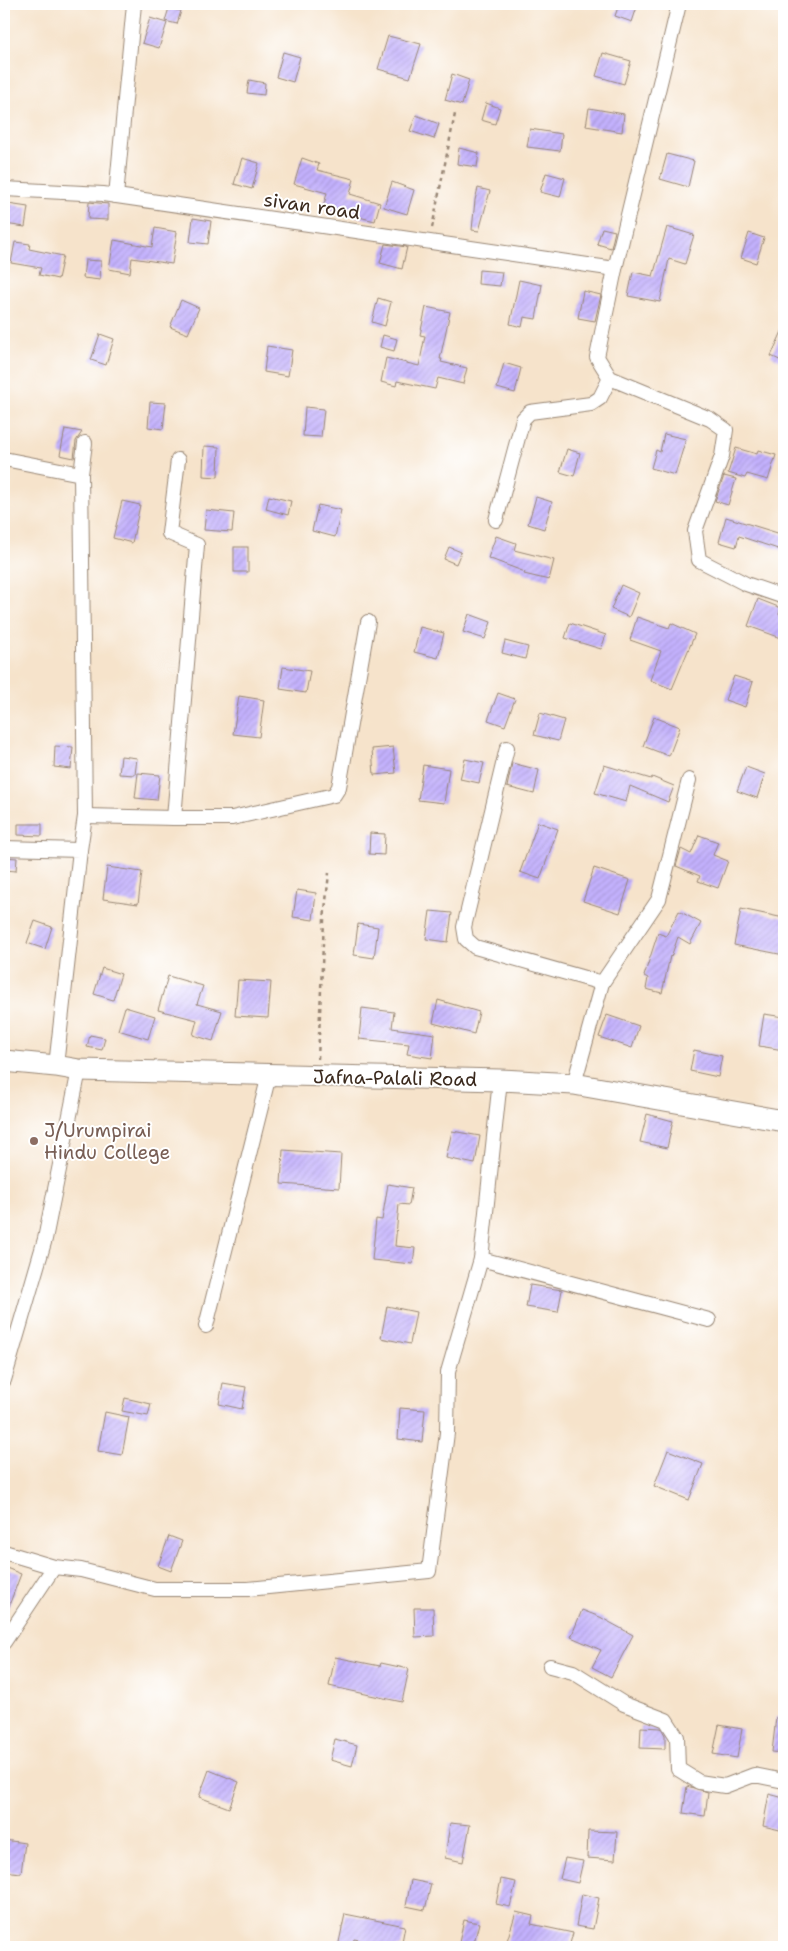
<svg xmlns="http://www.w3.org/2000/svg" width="788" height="1951" font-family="'Shantell Sans',sans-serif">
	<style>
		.building { fill: url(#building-hatch) }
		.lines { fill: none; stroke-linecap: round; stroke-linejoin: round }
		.street-casing { stroke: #988674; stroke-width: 16 }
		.primary-casing { stroke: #988674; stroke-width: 23 }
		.path { stroke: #988674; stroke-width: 2.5; stroke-dasharray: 4 4; stroke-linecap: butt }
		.street { stroke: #fff; stroke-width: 14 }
		.primary { stroke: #fff; stroke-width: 21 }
		.education-dot { fill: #8d6e63; stroke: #fff; stroke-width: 2 }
		.labels { text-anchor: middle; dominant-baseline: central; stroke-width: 4; stroke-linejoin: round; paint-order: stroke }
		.street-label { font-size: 19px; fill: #3b2a1e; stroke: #fff }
		.education-label { font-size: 19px; fill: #785e54; stroke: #fff; text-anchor: start }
	</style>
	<defs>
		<pattern id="building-hatch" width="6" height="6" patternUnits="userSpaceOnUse" patternTransform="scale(1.25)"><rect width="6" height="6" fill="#c3b1fd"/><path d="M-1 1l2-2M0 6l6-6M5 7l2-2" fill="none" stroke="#a898d8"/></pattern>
	</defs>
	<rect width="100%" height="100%" fill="#fff"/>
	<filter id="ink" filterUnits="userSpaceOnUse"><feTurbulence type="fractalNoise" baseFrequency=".02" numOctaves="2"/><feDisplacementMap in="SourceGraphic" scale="10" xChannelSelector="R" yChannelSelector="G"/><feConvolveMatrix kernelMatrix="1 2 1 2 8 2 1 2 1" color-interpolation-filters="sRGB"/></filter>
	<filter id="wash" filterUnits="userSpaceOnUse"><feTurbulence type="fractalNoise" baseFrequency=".0096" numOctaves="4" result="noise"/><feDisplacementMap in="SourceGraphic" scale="20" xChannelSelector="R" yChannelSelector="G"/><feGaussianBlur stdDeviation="1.12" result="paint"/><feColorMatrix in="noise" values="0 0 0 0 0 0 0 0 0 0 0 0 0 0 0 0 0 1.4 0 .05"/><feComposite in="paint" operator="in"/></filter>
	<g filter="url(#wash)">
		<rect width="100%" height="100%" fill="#f6e3cb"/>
		<g id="blocks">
			<g class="building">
				<polygon points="619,4 638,4 632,22 615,16"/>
				<polygon points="169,8 181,11 177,24 165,21"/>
				<polygon points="150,18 167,23 159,48 142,43"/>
				<polygon points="388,36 421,44 410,78 378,69"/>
				<polygon points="283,52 300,57 293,82 276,77"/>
				<polygon points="603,53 631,61 624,84 596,76"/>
				<polygon points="452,74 469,80 462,105 445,100"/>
				<polygon points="249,80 265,83 264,95 247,93"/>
				<polygon points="486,103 500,108 495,124 481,120"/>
				<polygon points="589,108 624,114 622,132 586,126"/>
				<polygon points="416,115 439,124 434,139 410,131"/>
				<polygon points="530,129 562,134 560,151 527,147"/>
				<polygon points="459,148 479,153 477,167 457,164"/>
				<polygon points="667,154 694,161 688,187 660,179"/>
				<polygon points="242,158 259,163 252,189 234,184"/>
				<polygon points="302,158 319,164 317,170 354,179 350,194 380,203 375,221 323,208 327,193 294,184"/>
				<polygon points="546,173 565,178 560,197 540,192"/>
				<polygon points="392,182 414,190 407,214 384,207"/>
				<polygon points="478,188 490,191 479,231 472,230 475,200"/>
				<polygon points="89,202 108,204 108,220 88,219"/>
				<polygon points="8,204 28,207 25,227 5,224"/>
				<polygon points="193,218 211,221 208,244 190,242"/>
				<polygon points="667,227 694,235 685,264 669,259 660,302 628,296 633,272 653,276"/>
				<polygon points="155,228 177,232 172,264 132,258 130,273 109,269 114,240 152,247"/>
				<polygon points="602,228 615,231 611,248 597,244"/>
				<polygon points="749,233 764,238 756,263 741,258"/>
				<polygon points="15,242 30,244 29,249 63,256 58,279 39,275 41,268 11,263"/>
				<polygon points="385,244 407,247 402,269 380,263"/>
				<polygon points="85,260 101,261 100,280 83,278"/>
				<polygon points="479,270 502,272 500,286 478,284"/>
				<polygon points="519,280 542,285 536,319 524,317 522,327 510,324"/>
				<polygon points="583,291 601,295 595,321 578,318"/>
				<polygon points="378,298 391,302 385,326 372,322"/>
				<polygon points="181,300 199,308 188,334 170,327"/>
				<polygon points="426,307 450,312 440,359 442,359 441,362 467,368 463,384 438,378 435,389 397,381 396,386 381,382 386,358 419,366 425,336 420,335"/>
				<polygon points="784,327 784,362 771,356"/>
				<polygon points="100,334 114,339 106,365 91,360"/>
				<polygon points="383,335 397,339 394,351 380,347"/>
				<polygon points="267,346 292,350 288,376 264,372"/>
				<polygon points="504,363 521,368 515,393 497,388"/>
				<polygon points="150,402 166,403 163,429 148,427"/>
				<polygon points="305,407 324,409 321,437 303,436"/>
				<polygon points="65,429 82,432 76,441 74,458 60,455"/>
				<polygon points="664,434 686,439 675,475 651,468 656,450 660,452"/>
				<polygon points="204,446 219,447 218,477 203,476"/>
				<polygon points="736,448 757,454 758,450 776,455 768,480 747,474 745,478 728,473"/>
				<polygon points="567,449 580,453 574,476 560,472"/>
				<polygon points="724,476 736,479 728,505 715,501"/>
				<polygon points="269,496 291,501 288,515 266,509"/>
				<polygon points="536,497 552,502 544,529 528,524"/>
				<polygon points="122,501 140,505 132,543 113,538"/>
				<polygon points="318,505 341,510 335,537 312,531"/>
				<polygon points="206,510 234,513 232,532 204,530"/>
				<polygon points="726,517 784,535 784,551 739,536 736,547 719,542"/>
				<polygon points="496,536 516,543 514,550 554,560 549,580 524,574 525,572 488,558"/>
				<rect x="234" y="547" width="14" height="25"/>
				<polygon points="449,547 461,552 456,564 444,559"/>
				<polygon points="621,585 639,593 629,617 611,609"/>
				<polygon points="758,599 781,608 779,614 784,615 784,639 748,626"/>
				<polygon points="469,614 491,622 485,639 463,632"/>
				<polygon points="637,617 669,628 671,623 695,634 672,689 650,680 661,651 630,640"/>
				<polygon points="570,623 606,635 601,649 565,638"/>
				<polygon points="420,627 444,633 438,658 414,652"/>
				<polygon points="505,641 528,647 525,659 502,653"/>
				<polygon points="283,667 310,671 306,693 280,689"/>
				<polygon points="734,676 753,682 745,707 725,700"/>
				<polygon points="498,693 515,699 505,726 488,720"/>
				<polygon points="239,696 264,700 259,737 233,734"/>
				<polygon points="540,713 564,720 558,741 534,735"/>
				<polygon points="654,717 680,727 669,756 643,746"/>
				<polygon points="55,746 73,747 71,769 54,767"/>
				<polygon points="393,747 396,773 374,775 372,749"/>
				<polygon points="121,756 137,758 135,775 119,774"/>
				<polygon points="465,759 484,763 479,783 460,779"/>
				<polygon points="512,763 539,770 534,794 507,787"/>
				<polygon points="423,765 449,769 444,803 418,800"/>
				<polygon points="604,765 651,779 652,777 674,786 668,802 630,786 626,802 595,793"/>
				<polygon points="746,767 765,774 757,798 737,791"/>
				<polygon points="138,773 160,775 157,800 135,798"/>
				<polygon points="538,822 558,829 540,879 520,872"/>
				<polygon points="18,824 42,824 42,836 18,835"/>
				<polygon points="370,833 385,834 384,855 369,854"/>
				<polygon points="699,835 718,842 713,855 728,861 718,888 698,881 700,876 676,866 681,849 691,854"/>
				<polygon points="4,857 17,858 16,871 4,870"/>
				<polygon points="107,867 142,872 138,904 103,899"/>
				<polygon points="594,868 630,880 620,913 583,901"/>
				<polygon points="297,890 316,893 313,920 293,917"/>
				<polygon points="741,909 784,918 784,955 734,945"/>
				<polygon points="430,911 452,913 448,942 426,939"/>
				<polygon points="679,911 701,923 690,944 678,937 671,957 670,956 662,993 646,989 648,978 644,976 658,933 666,936"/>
				<polygon points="35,921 52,927 45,949 27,943"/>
				<polygon points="358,924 378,927 374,958 354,955"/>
				<polygon points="102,968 121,974 113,1000 94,994"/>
				<polygon points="168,976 203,986 197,1004 222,1011 213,1041 193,1035 197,1020 158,1010"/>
				<polygon points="238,980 271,982 268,1018 235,1016"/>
				<polygon points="438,1000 479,1012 474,1034 433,1023"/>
				<polygon points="125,1007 155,1016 148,1039 118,1030"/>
				<polygon points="362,1008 394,1012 392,1028 435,1034 432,1058 407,1054 409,1044 359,1039"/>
				<polygon points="764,1014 784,1017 784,1050 759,1046"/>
				<polygon points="607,1015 639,1026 632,1048 599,1037"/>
				<polygon points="90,1035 105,1038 102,1050 87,1047"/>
				<polygon points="694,1050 722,1056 718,1077 690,1071"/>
				<polygon points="647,1114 673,1121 667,1148 640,1142"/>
				<polygon points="452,1131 480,1136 475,1164 446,1158"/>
				<polygon points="283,1150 341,1154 339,1188 281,1184"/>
				<polygon points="388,1184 412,1188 409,1205 399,1204 395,1246 415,1248 413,1264 372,1260 376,1219 382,1220"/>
				<polygon points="530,1285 562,1290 558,1312 526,1307"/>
				<polygon points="387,1306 416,1312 410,1344 381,1338"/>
				<polygon points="223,1383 246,1387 242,1409 219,1404"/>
				<polygon points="125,1398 151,1404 148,1416 122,1411"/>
				<polygon points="400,1408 425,1410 422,1442 398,1439"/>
				<polygon points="105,1412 129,1417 122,1455 98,1451"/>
				<polygon points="668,1450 703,1464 689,1500 654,1486"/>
				<polygon points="169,1536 182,1541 171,1571 158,1566"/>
				<polygon points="4,1567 21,1574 5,1616 4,1615"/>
				<polygon points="414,1608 433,1608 434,1636 415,1637"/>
				<polygon points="582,1610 600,1617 633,1635 611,1677 592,1667 601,1650 571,1637"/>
				<polygon points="335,1657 380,1666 381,1663 409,1669 402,1702 329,1686"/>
				<polygon points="776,1717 784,1718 784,1753 772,1752"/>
				<polygon points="719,1725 742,1729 737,1758 713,1754"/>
				<polygon points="641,1727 661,1728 665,1735 665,1749 640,1748"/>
				<polygon points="335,1739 357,1745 352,1766 330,1760"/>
				<polygon points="209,1770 239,1782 229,1808 199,1797"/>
				<polygon points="687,1786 708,1792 705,1816 683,1813"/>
				<polygon points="769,1794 784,1798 784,1831 763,1826"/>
				<polygon points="450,1823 470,1825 463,1862 445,1858"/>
				<polygon points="588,1831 617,1832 615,1860 587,1858"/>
				<polygon points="4,1840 25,1843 21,1873 4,1871"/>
				<polygon points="565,1858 583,1861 578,1883 560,1879"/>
				<polygon points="501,1879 516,1882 510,1907 496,1904"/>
				<polygon points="411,1880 431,1884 425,1910 406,1906"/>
				<polygon points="582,1894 599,1898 593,1929 576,1926"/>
				<polygon points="516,1912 533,1916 531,1924 573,1933 569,1947 551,1947 527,1942 526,1947 506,1944"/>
				<polygon points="345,1914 405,1926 401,1947 391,1947 354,1939 352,1947 338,1947"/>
				<polygon points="464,1920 479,1923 473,1947 458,1947"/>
			</g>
		</g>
	</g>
	<g filter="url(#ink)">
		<use href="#blocks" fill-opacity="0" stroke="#988674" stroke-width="1"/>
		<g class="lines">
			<g class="street-casing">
				<g id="street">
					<polyline points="679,4 615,269 597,357 610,378 710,419 726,430 722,456 695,531 699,560 746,584 784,597"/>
					<polyline points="4,189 103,194 615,269"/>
					<polyline points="116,196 134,4"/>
					<polyline points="4,459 81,474 85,816 80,850"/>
					<polyline points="81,474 85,443"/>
					<polyline points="496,520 523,419 530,412 591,404 600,398 610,378"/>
					<polyline points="507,748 464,927 466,939 475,947 602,983"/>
					<polyline points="85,816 174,818 232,818 334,795 339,787 368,622"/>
					<polyline points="174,818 197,545 169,533 178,460"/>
					<polyline points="4,848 80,850 56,1066"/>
					<polyline points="574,1084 602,983 659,899 689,780"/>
					<polyline points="481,1259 709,1320"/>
					<polyline points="206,1326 269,1075"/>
					<polyline points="4,1380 45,1239 79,1070"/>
					<polyline points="4,1552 54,1567 4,1642"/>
					<polyline points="54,1567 81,1570 155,1589 248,1589 429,1571 447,1433 448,1372 481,1259 500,1080"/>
					<polyline points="550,1666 573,1672 624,1704 666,1720 677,1737 678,1769 699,1782 725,1786 754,1775 784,1781"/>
				</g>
			</g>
			<g class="primary-casing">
				<polyline id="primary" points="4,1061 56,1066 79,1070 500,1080 574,1084 784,1121"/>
			</g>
			<g class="path">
				<polyline points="432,228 455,114"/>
				<polyline points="318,1059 324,920 329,873"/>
			</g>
			<use href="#street" class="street"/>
			<use href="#primary" class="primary"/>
		</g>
	</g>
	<circle class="education-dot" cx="34" cy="1141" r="5"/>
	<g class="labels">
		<g class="street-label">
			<text transform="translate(312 206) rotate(8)">sivan road</text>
			<text transform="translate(395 1078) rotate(1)">Jafna-Palali Road</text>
		</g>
		<g class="education-label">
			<text x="44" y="1130">J/Urumpirai<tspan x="44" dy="22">Hindu College</tspan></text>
		</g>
	</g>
	<rect width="788" height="1951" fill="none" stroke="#fff" stroke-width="20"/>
</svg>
